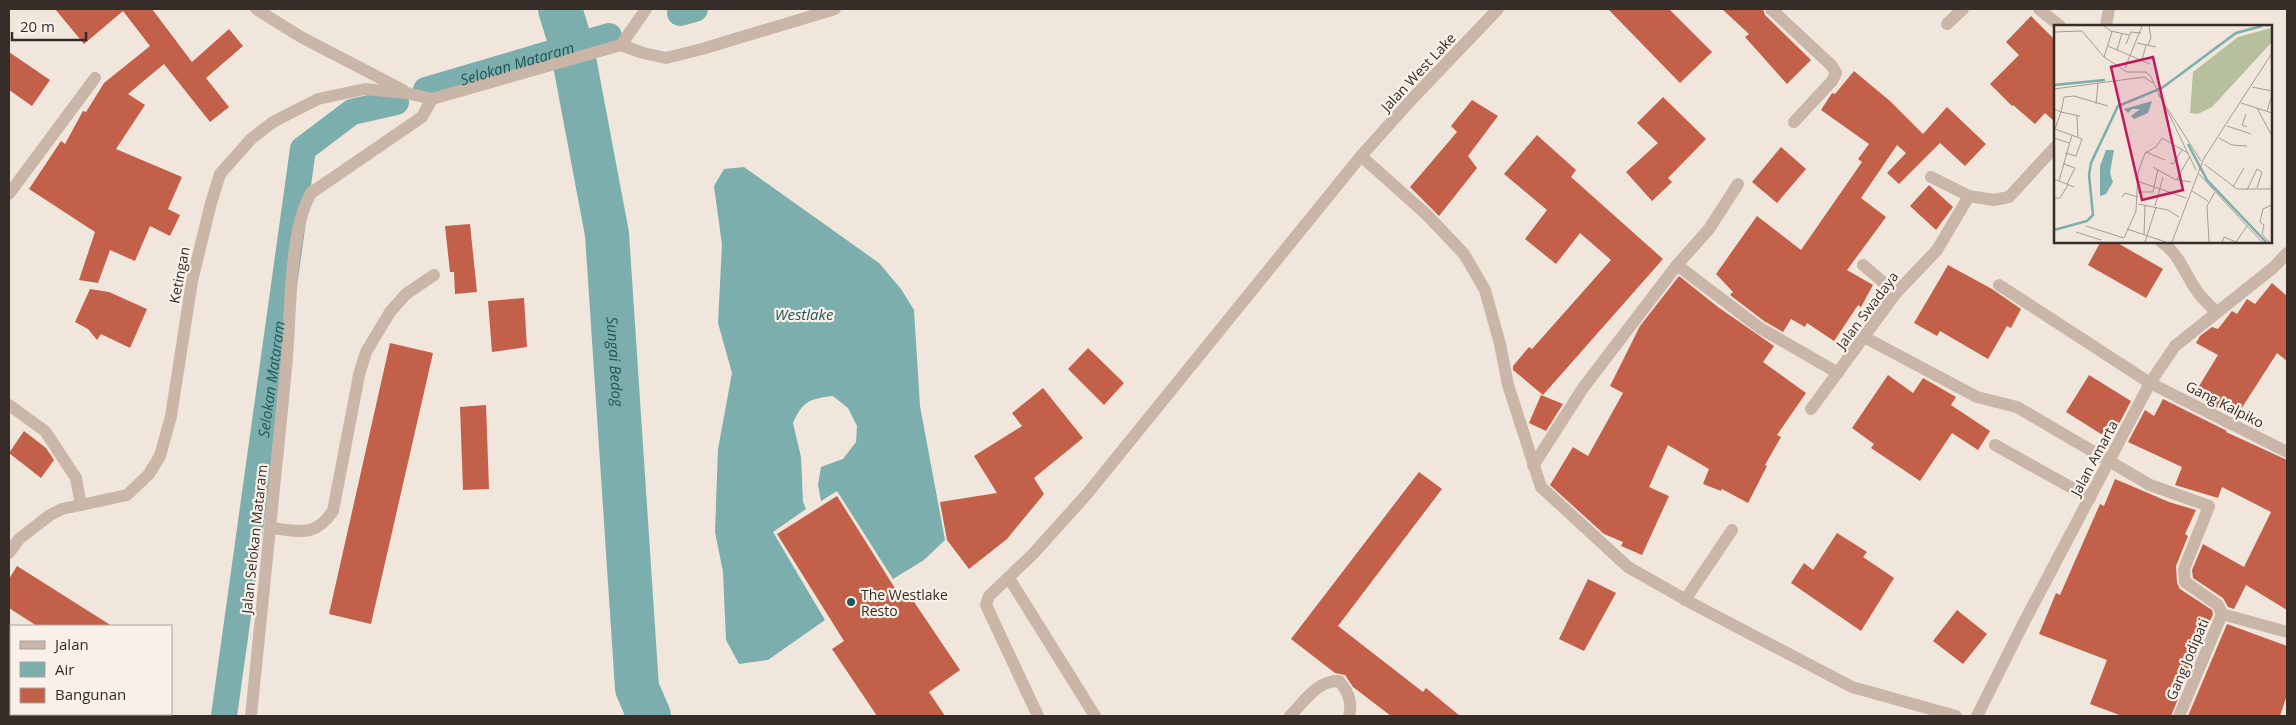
<svg xmlns="http://www.w3.org/2000/svg" width="2296" height="725" font-family="'Open Sans',sans-serif">
	<style>
		.water { fill: #7caead }
		.lines { fill: none; stroke-linecap: round; stroke-linejoin: round }
		.canal { stroke: #7caead; stroke-width: 26 }
		.river { stroke: #7caead; stroke-width: 44 }
		.building { fill: #c36049 }
		.minor { stroke: #c9b6a8; stroke-width: 12 }
		.poi-dot { fill: #1f5657; stroke: #f9f1e9; stroke-width: 2 }
		.labels { text-anchor: middle; dominant-baseline: central; stroke-width: 4.5; stroke-linejoin: round; paint-order: stroke }
		.street-label { font-size: 14px; fill: #362c28; stroke: #f9f1e9 }
		.poi-label { font-size: 14px; fill: #362c28; stroke: #f9f1e9; text-anchor: start }
		.water-label { font-size: 15px; font-style: italic; fill: #1f5657; stroke: #f9f1e9 }
		.inset-river { fill: none; stroke: #7caead; stroke-width: 2.5 }
		.inset-road { fill: none; stroke: #a69c94; stroke-width: 1 }
		.view { fill: #c2185b; fill-opacity: 0.15; stroke: #c2185b; stroke-width: 2.5 }
		.inset-edge { fill: none; stroke: #362c28; stroke-width: 2.5 }
	</style>
	<rect width="100%" height="100%" fill="#f1e6dc"/>
	<path class="water" d="M744 167 879 263 901 289 914 310 920 406 945 540 924 560 893 579 837 491 821 501 818 485 821 467 843 459 856 442 857 426 848 408 833 396C809 399 803 401 793 423L801 457 803 502 806 509 773 532 825 620 768 660 739 664 726 640 723 572 715 532 718 449 732 373 718 323 722 245 714 186 724 169Z"/>
	<g class="lines">
		<g class="canal">
			<polyline points="680,13 695,9"/>
			<path id="s1" d="M426 90 609 36"/>
			<path id="s2" d="M224 716 303 149 352 112 396 102"/>
		</g>
		<path class="river" id="s3" d="M560 9 572 48 607 234 637 688 649 716"/>
	</g>
	<g class="building">
		<polygon points="55,9 152,9 192,62 229,29 243,46 206,78 229,107 210,122 164,64 128,94 145,105 116,149 182,177 168,209 180,215 170,236 150,226 135,261 110,250 98,283 79,280 95,232 29,189 61,141 65,144 83,111 86,112 104,83 150,46 123,11 84,44"/>
		<polygon points="1608,9 1669,9 1712,52 1680,83"/>
		<polygon points="1722,9 1763,9 1765,15 1811,60 1787,84 1745,37 1749,34"/>
		<polygon points="2031,16 2055,40 2055,122 2045,113 2035,124 2013,105 2012,106 1990,84 2019,55 2006,42"/>
		<polygon points="9,52 50,80 32,106 9,90"/>
		<polygon points="1854,71 1890,101 1923,134 1947,107 1986,144 1965,166 1940,143 1899,184 1887,173 1906,153 1897,145 1861,198 1886,217 1847,270 1873,285 1861,307 1858,305 1834,341 1807,323 1805,327 1791,319 1783,332 1764,321 1730,295 1733,292 1716,274 1757,216 1801,250 1862,162 1858,159 1869,144 1821,110 1832,93 1835,94"/>
		<polygon points="1663,97 1706,139 1668,178 1672,182 1652,201 1626,172 1658,143 1637,123"/>
		<polygon points="1472,100 1498,116 1468,156 1477,168 1439,216 1410,187 1457,132 1451,126"/>
		<polygon points="1537,135 1576,170 1571,177 1663,259 1543,395 1513,370 1513,366 1529,347 1532,349 1611,260 1580,233 1556,264 1525,239 1547,210 1504,174"/>
		<polygon points="1781,147 1806,169 1777,203 1752,182"/>
		<polygon points="1929,185 1953,207 1936,230 1910,206"/>
		<polygon points="470,224 477,292 455,294 454,272 450,272 445,226"/>
		<polygon points="2101,241 2114,241 2163,269 2146,298 2088,265"/>
		<polygon points="1948,265 1992,289 2021,309 2011,328 2007,326 1988,359 1940,331 1937,336 1914,323"/>
		<polygon points="1679,276 1718,307 1774,346 1763,362 1806,393 1777,435 1781,437 1765,465 1767,466 1748,503 1722,489 1721,491 1703,484 1709,469 1668,445 1649,487 1669,496 1642,555 1621,546 1623,542 1604,534 1550,485 1573,447 1588,456 1623,393 1610,386 1640,326"/>
		<polygon points="2272,283 2287,296 2287,361 2277,353 2236,417 2193,396 2218,355 2196,343 2200,336 2212,327 2218,329 2232,311 2237,314 2247,299 2255,304"/>
		<polygon points="90,289 109,292 147,309 130,348 101,334 97,340 88,329 75,322"/>
		<polygon points="524,298 527,347 492,352 488,301"/>
		<polygon points="390,343 433,353 371,624 329,614"/>
		<polygon points="1088,348 1124,383 1104,405 1068,369"/>
		<polygon points="1888,375 1913,393 1923,378 1956,397 1951,405 1990,431 1978,450 1952,433 1920,481 1871,448 1874,444 1852,428"/>
		<polygon points="2089,375 2131,401 2113,435 2111,434 2109,439 2066,412"/>
		<polygon points="1043,388 1083,438 1034,478 1044,494 1007,539 969,569 947,540 940,502 997,493 974,456 1022,426 1012,413"/>
		<polygon points="1541,395 1563,404 1546,431 1529,423"/>
		<polygon points="2163,399 2227,431 2226,432 2287,460 2287,610 2246,585 2234,609 2228,607 2223,598 2193,578 2192,570 2203,544 2244,567 2271,512 2222,487 2218,498 2175,485 2182,467 2128,442 2145,410 2154,416"/>
		<polygon points="486,405 489,489 463,490 460,407"/>
		<polygon points="24,431 46,448 54,460 41,478 9,453"/>
		<polygon points="1419,472 1442,489 1338,626 1423,692 1426,688 1460,716 1391,716 1353,687 1345,675 1335,673 1291,639"/>
		<polygon points="2115,479 2169,502 2196,510 2185,534 2188,536 2176,566 2177,583 2180,589 2212,610 2213,614 2171,716 2122,716 2090,704 2107,660 2039,634 2056,593 2060,595 2100,504 2104,506"/>
		<polygon points="837,496 903,601 910,596 960,670 929,692 945,716 877,716 832,649 844,641 777,534"/>
		<polygon points="1837,533 1867,552 1863,557 1894,578 1861,631 1791,583 1804,563 1813,570"/>
		<polygon points="17,566 112,626 37,626 9,608 9,579"/>
		<polygon points="1588,579 1616,593 1584,651 1559,639"/>
		<polygon points="1957,610 1987,634 1963,664 1933,641"/>
		<polygon points="2227,624 2287,646 2287,695 2280,716 2188,716"/>
	</g>
	<g class="lines">
		<g class="minor">
			<polyline points="256,9 301,37 403,90"/>
			<polyline points="1771,9 1832,66 1836,73 1832,81 1794,122"/>
			<polyline points="2039,9 2060,26"/>
			<polyline points="1947,24 1963,9"/>
			<polyline points="2106,26 2109,9"/>
			<polyline points="621,45 646,9"/>
			<polyline points="1361,156 1427,215 1464,254 1485,290 1500,344 1508,385 1541,487 1628,567 1695,605 1852,687 1956,716"/>
			<polyline points="1931,177 1969,196"/>
			<polyline points="9,194 95,78"/>
			<path d="M2160 241C2180 254 2184 273 2197 291 2202 299 2210 305 2216 312"/>
			<polyline points="1677,265 1760,328 1838,373"/>
			<polyline points="1863,265 1896,293"/>
			<polyline points="1999,285 2150,383 2287,452"/>
			<polyline points="1864,337 1977,397 2017,407 2150,485 2209,506 2184,569 2185,582 2218,605 2222,614 2179,716"/>
			<polyline points="9,405 45,431 76,478 81,505"/>
			<polyline points="1811,409 1896,293 1937,250 1969,196 1994,200 2009,197 2055,147"/>
			<polyline points="1995,445 2090,498"/>
			<polyline points="1533,466 1583,388 1677,265 1709,229 1738,184"/>
			<path d="M271 528C299 531 315 538 333 511L359 375 366 352 390 312 406 294 434 275"/>
			<polyline points="9,553 19,539 50,515 62,509 127,495 149,474 160,456 171,416 192,281 211,203 220,174 251,139 273,122 318,99 365,89 407,93 432,99 621,45 643,53 666,58 702,49 835,9"/>
			<polyline points="1009,578 1095,716"/>
			<polyline points="1685,600 1732,530"/>
			<polyline points="2222,614 2287,632"/>
			<path d="M251 716C264 597 276 477 287 357 291 312 289 231 311 193L422 117 432 99"/>
			<polyline points="1038,716 986,605 989,596 1033,554 1087,494 1361,156 1412,99 1498,9"/>
			<path d="M1290 716C1304 702 1317 680 1339 681 1348 691 1353 702 1349 716"/>
			<polyline points="1977,716 2020,630 2150,383 2175,346 2274,267 2287,253"/>
		</g>
	</g>
	<circle class="poi-dot" cx="851" cy="602" r="5"/>
	<g class="labels">
		<g class="street-label">
			<text transform="translate(1418 72) rotate(-47)">Jalan West Lake</text>
			<text transform="translate(179 275) rotate(-79)">Ketingan</text>
			<text transform="translate(1867 310) rotate(-53)">Jalan Swadaya</text>
			<text transform="translate(2225 404) rotate(27)">Gang Kalpiko</text>
			<text transform="translate(2094 458) rotate(-62)">Jalan Amarta</text>
			<text transform="translate(254 539) rotate(-84)">Jalan Selokan Mataram</text>
			<text transform="translate(2187 659) rotate(-67)">Gang Jodipati</text>
		</g>
		<g class="poi-label">
			<text x="861" y="594">The Westlake<tspan x="861" dy="16">Resto</tspan></text>
		</g>
		<g class="water-label">
			<text stroke="none"><textPath href="#s1" startOffset="95">Selokan Mataram</textPath></text>
			<text x="804" y="314">Westlake</text>
			<text stroke="none"><textPath href="#s3" startOffset="358">Sungai Bedog</textPath></text>
			<text stroke="none"><textPath href="#s2" startOffset="340">Selokan Mataram</textPath></text>
		</g>
	</g>
	<g transform="translate(2054 25)">
		<rect width="218" height="218" fill="#f1e6dc"/>
		<path d="M217 3V18L158 82 144 89 136 88 139 47 184 12Z" fill="#b6c09d"/>
		<path d="M98 76 94 88 80 94 77 91 86 84H78L74 88 70 84ZM52 125H60L56 148 59 157 52 169 46 171V141Z" fill="#7caead"/>
		<path class="inset-river" d="M0 60 51 55M134 119 153 155 212 217M0 205 33 196 39 190 35 150 37 138 64 81 108 63 182 8 208 1"/>
		<path class="inset-road" d="M50 1 58 7 50 32 73 47H92L97 52 142 145M57 6 75 10M0 7 28 6 50 32M83 18 102 22M72 19 77 7 87 8M94 20 97 13 95 1M54 21 96 39M63 25 68 8M88 35 92 20M71 43 88 1M198 62 218 66M0 64 90 52 99 58M104 69 147 136M187 78 218 88M42 79 44 58M203 83 218 111M0 84 7 87 10 72 20 71 54 81M213 86 218 70M192 89 188 100 193 102M23 91 24 112M173 101 197 109M0 113 15 118M165 113 178 120 193 121M92 127 111 135M11 128 22 131 28 114 1 104 7 87 26 91M116 138 119 139 128 125M10 139 21 143 13 159M150 139 183 164H218M99 142 120 154 137 157M145 149 208 217M0 154 20 162M123 154 136 131M5 156 18 110M83 156 132 173M179 162 190 143M193 165 203 144 208 147 203 163M138 166 154 176M84 167H99L104 144M68 172 71 168 84 172M0 173H6L14 160M84 179 114 185 125 192M101 181 109 152M32 201 70 213M73 204 112 217M22 207 47 215M90 210 91 180M70 213 82 186 84 148 91 128 102 122 108 113 134 128M91 217 102 182M118 217 150 133 218 28M155 217 153 181 161 167M168 217 170 212 182 217 193 201M215 217 208 209 210 200 206 197 209 184 218 180"/>
		<path class="view" d="M99 32 129 165 88 175 57 42Z"/>
		<rect width="218" height="218" class="inset-edge"/>
	</g>
	<rect width="2296" height="725" fill="none" stroke="#362c28" stroke-width="20"/>
	<rect x="10" y="625" width="162" height="90" fill="#f9f1e9" stroke="#aba29c"/>
	<rect x="20" y="641" width="25" height="8" fill="#c9b6a8" stroke="#aba29c"/>
	<text x="55" y="650" font-size="15" fill="#362c28">Jalan</text>
	<rect x="20" y="662" width="25" height="15" fill="#7caead" stroke="#aba29c"/>
	<text x="55" y="675" font-size="15" fill="#362c28">Air</text>
	<rect x="20" y="688" width="25" height="15" fill="#c36049" stroke="#aba29c"/>
	<text x="55" y="700" font-size="15" fill="#362c28">Bangunan</text>
	<path d="M12 32v8h74v-8" fill="none" stroke="#362c28" stroke-width="2.5"/>
	<text x="20" y="32" font-size="15" fill="#362c28" stroke="#f9f1e9" stroke-width="4" paint-order="stroke">20 m</text>
</svg>
